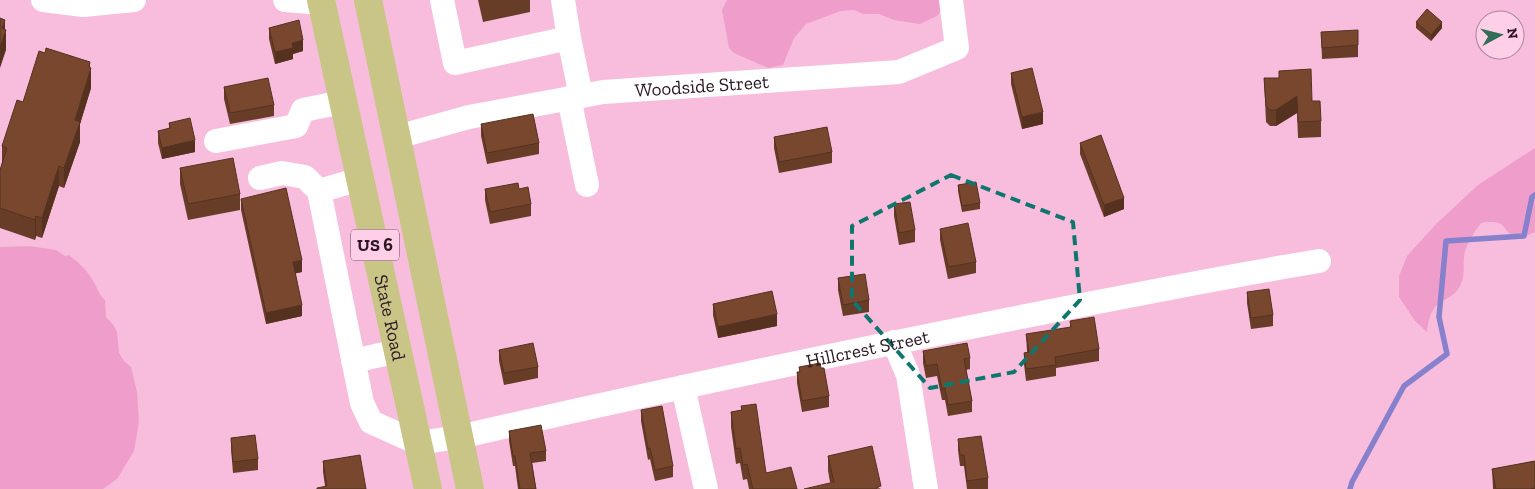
<svg xmlns="http://www.w3.org/2000/svg" width="1535" height="489" font-family="'Zilla Slab',serif">
	<style>
		.green { fill: #ef9ecb }
		.lines { fill: none; stroke-linecap: round; stroke-linejoin: round }
		.stream { stroke: #8680cd; stroke-width: 5.5 }
		.minor { stroke: #fff; stroke-width: 24 }
		.major { stroke: #c8c587; stroke-width: 28 }
		.wall { fill: #683d28 }
		.shaded-wall { fill: #553220 }
		.building { fill: #79472e; stroke: #553220 }
		.marked { fill: none; stroke: #0f766e; stroke-width: 4; stroke-dasharray: 10 6; stroke-linejoin: round }
		.labels { text-anchor: middle; dominant-baseline: central; stroke-width: 5; stroke-linejoin: round; paint-order: stroke }
		.shield { fill: #ffcfe7; stroke: #6b4e5e; stroke-width: 1 }
		.shield-label { font-size: 18px; font-weight: bold; fill: #2c1723 }
		.street-label { font-size: 19px; fill: #2c1723; stroke: #ffcfe7 }
	</style>
	<rect width="100%" height="100%" fill="#f8bddc"/>
	<g class="green">
		<polygon points="727,0 944,0 943,9 937,16 920,24 894,20 879,14 863,14 854,10 841,11 806,24 794,38 783,65 768,68 734,53 729,48 722,10"/>
		<path d="M1535 148V232C1527 236 1516 240 1509 233 1506 231 1504 226 1501 224 1495 221 1487 222 1481 223 1474 233 1465 245 1464 257 1463 267 1465 275 1461 284 1455 297 1447 297 1438 304 1430 311 1428 322 1427 332L1415 321 1399 297V276L1407 256 1436 224 1478 185Z"/>
		<path d="M30 246 56 250 65 256 69 255C78 262 86 269 92 279 97 286 98 294 105 300L106 317 114 326 117 332 119 353 124 361 131 367 137 392 139 422 134 451 117 479 103 489H0V247Z"/>
	</g>
	<g class="lines">
		<polyline class="stream" points="1350,489 1352,482 1404,386 1447,354 1439,317 1446,241 1524,236 1532,197 1535,195"/>
		<g class="minor">
			<polyline points="43,0 83,5 134,0"/>
			<polyline points="285,0 322,3"/>
			<polyline points="442,0 455,63 569,38 581,96"/>
			<polyline points="563,0 569,38"/>
			<polyline points="569,98 587,185"/>
			<path id="s1" d="M397 137 469 117 603 92 899 72 957 48 951 0"/>
			<polyline points="216,141 296,126 303,110 343,102"/>
			<polyline points="260,178 282,173 305,177 319,191"/>
			<path id="s2" d="M360 179 319 191 362 403 371 422 418 443 459 437C642 395 826 356 1011 319 1114 299 1216 278 1319 261"/>
			<polyline points="894,342 908,375 926,489"/>
			<polyline points="353,361 398,351"/>
			<polyline points="683,387 706,489"/>
		</g>
		<g class="major">
			<path id="s3" d="M321 0 428 489"/>
			<polyline points="368,0 470,489"/>
		</g>
	</g>
	<g class="wall">
		<polygon points="478,0 530,0 530,12 483,22"/>
		<polygon points="1416,22 1442,28 1431,41 1416,28"/>
		<polygon points="269,28 303,51 293,54 293,59 275,64 269,39"/>
		<polygon points="1321,32 1358,45 1358,57 1322,59"/>
		<polygon points="90,68 91,88 80,124 80,142 64,188 59,186 42,238 36,236 35,240 0,228 0,170 2,163 2,146 23,102"/>
		<polygon points="1011,73 1043,124 1022,129 1011,84"/>
		<polygon points="1264,78 1312,101 1321,121 1321,137 1298,138 1297,113 1276,126 1270,126 1266,122"/>
		<polygon points="224,87 274,105 274,116 230,124 224,99"/>
		<polygon points="169,123 195,152 162,159 158,143 158,131 169,129"/>
		<polygon points="481,124 539,143 539,154 487,164 481,136"/>
		<polygon points="774,137 832,152 832,163 779,173 774,148"/>
		<polygon points="1080,143 1124,209 1104,217 1080,154"/>
		<polygon points="180,168 240,194 240,210 188,220 180,184"/>
		<polygon points="958,185 980,203 980,209 962,212 958,191"/>
		<polygon points="485,189 519,189 531,204 531,216 490,224 485,200"/>
		<polygon points="241,199 302,272 295,273 302,316 266,324 241,210"/>
		<polygon points="894,204 915,230 915,242 899,245 894,216"/>
		<polygon points="940,229 976,262 976,273 948,279 940,240"/>
		<polygon points="838,278 869,300 869,312 843,316 838,290"/>
		<polygon points="1247,292 1273,315 1273,326 1251,329 1247,303"/>
		<polygon points="713,304 777,326 718,338 713,315"/>
		<polygon points="1070,321 1099,349 1099,361 1056,368 1056,376 1026,381 1024,364 1024,353 1027,352 1026,334 1070,328"/>
		<polygon points="499,350 538,367 538,378 504,385 499,361"/>
		<polygon points="923,351 970,358 970,369 966,370 972,401 972,412 948,416 945,400 942,400 937,376 926,378 923,363"/>
		<polygon points="799,367 821,368 829,396 829,407 802,412 797,383 797,372 799,372"/>
		<polygon points="741,406 766,473 797,489 749,489 747,479 743,480 740,463 736,464 731,427 731,412 741,410"/>
		<polygon points="641,410 673,466 673,477 655,481 650,459 648,460 641,421"/>
		<polygon points="509,431 546,451 546,461 532,463 536,489 518,489 515,466 513,466 509,441"/>
		<polygon points="231,438 258,459 258,470 233,473 231,449"/>
		<polygon points="958,439 988,478 988,489 967,489 964,466 960,466 958,450"/>
		<polygon points="828,456 881,489 830,482 828,471"/>
		<polygon points="323,461 366,489 325,486 323,472"/>
		<polygon points="1535,461 1535,489 1493,489 1492,469"/>
	</g>
	<g class="shaded-wall">
		<polygon points="5,20 5,34 6,30 6,50 0,68 0,48 2,28"/>
		<polygon points="1442,22 1442,28 1431,41 1431,35"/>
		<polygon points="303,40 303,51 293,54 293,59 275,64 275,52 292,43"/>
		<polygon points="90,62 90,72 91,68 91,88 80,124 80,142 64,188 64,168 75,120"/>
		<polygon points="1297,96 1297,113 1276,126 1276,110"/>
		<polygon points="1043,112 1043,124 1022,129 1022,117"/>
		<polygon points="195,140 195,152 162,159 162,148"/>
		<polygon points="59,166 59,186 42,238 42,218"/>
		<polygon points="1124,198 1124,209 1104,217 1104,205"/>
		<polygon points="36,216 36,236 35,240 35,220"/>
		<polygon points="302,260 302,272 293,274 293,262"/>
		<polygon points="302,305 302,316 266,324 266,313"/>
		<polygon points="777,314 777,326 718,338 718,327"/>
	</g>
	<g class="building">
		<polygon points="1427,9 1442,22 1431,35 1416,22"/>
		<polygon points="0,18 5,20 2,28 6,30 0,48"/>
		<polygon points="299,20 303,40 292,43 293,48 275,52 269,28"/>
		<polygon points="1358,30 1358,45 1322,48 1321,32"/>
		<polygon points="46,48 90,62 89,67 91,68 75,120 80,122 64,168 59,166 42,218 36,216 35,220 0,208 0,170 7,148 2,146 17,100 23,102 39,51 45,53"/>
		<polygon points="1032,68 1043,112 1022,117 1011,73"/>
		<polygon points="1311,69 1312,101 1320,101 1321,121 1298,122 1297,96 1276,110 1270,110 1266,106 1264,78 1279,78 1279,71"/>
		<polygon points="268,78 274,105 230,113 224,87"/>
		<polygon points="533,114 539,143 487,153 481,124"/>
		<polygon points="190,118 195,140 162,148 158,131 170,128 169,123"/>
		<polygon points="827,127 832,152 779,162 774,137"/>
		<polygon points="1101,135 1124,198 1104,205 1080,143"/>
		<polygon points="233,158 240,194 188,204 180,168"/>
		<polygon points="976,182 980,203 962,206 958,185"/>
		<polygon points="518,183 519,189 528,187 531,204 490,212 485,189"/>
		<polygon points="286,188 302,260 293,262 302,305 266,313 241,199"/>
		<polygon points="910,202 915,230 899,233 894,204"/>
		<polygon points="968,223 976,262 948,267 940,229"/>
		<polygon points="865,274 869,300 843,305 838,278"/>
		<polygon points="1269,289 1273,315 1251,318 1247,292"/>
		<polygon points="772,291 777,314 718,327 713,304"/>
		<polygon points="1094,317 1099,349 1055,357 1056,365 1026,369 1024,353 1029,352 1026,334 1071,327 1070,321"/>
		<polygon points="533,343 538,367 504,373 499,350"/>
		<polygon points="967,343 970,358 964,359 972,401 948,405 945,388 942,389 937,364 926,366 923,351"/>
		<polygon points="820,363 821,368 824,368 829,396 802,401 797,372 800,372 799,367"/>
		<polygon points="756,404 766,473 791,467 797,489 753,489 747,464 743,465 740,448 736,449 731,412 742,410 741,406"/>
		<polygon points="662,406 673,466 655,470 650,448 648,449 641,410"/>
		<polygon points="541,425 546,451 530,453 536,489 520,489 515,456 513,456 509,431"/>
		<polygon points="255,435 258,459 233,462 231,438"/>
		<polygon points="981,436 988,478 967,481 964,455 960,455 958,439"/>
		<polygon points="872,446 881,486 877,487 877,489 804,489 834,482 828,456"/>
		<polygon points="360,455 366,489 317,489 317,488 327,486 323,461"/>
		<polygon points="1535,461 1535,488 1530,489 1496,489 1492,469"/>
	</g>
	<path class="marked" d="M951 175 1073 222 1080 300 1014 372 930 388 852 300V226Z"/>
	<g class="labels">
		<rect class="shield" x="351" y="229.5" width="48" height="31" rx="4"/>
		<g class="shield-label">
			<text x="375" y="245">US 6</text>
		</g>
		<g class="street-label">
			<text stroke="none"><textPath href="#s1" startOffset="310">Woodside Street</textPath></text>
			<text stroke="none"><textPath href="#s3" startOffset="325">State Road</textPath></text>
			<text stroke="none"><textPath href="#s2" startOffset="791">Hillcrest Street</textPath></text>
		</g>
	</g>
	<g transform="translate(1500 35) rotate(83)"><circle r="24" fill="#ffcfe7" stroke="#ab8599"/>
	<path d="M0-4L9 19L0 12L-9 19Z" fill="#336d57"/>
	<text y="-8" font-size="14" font-weight="bold" text-anchor="middle" fill="#2c1723">N</text>
	</g>
</svg>
